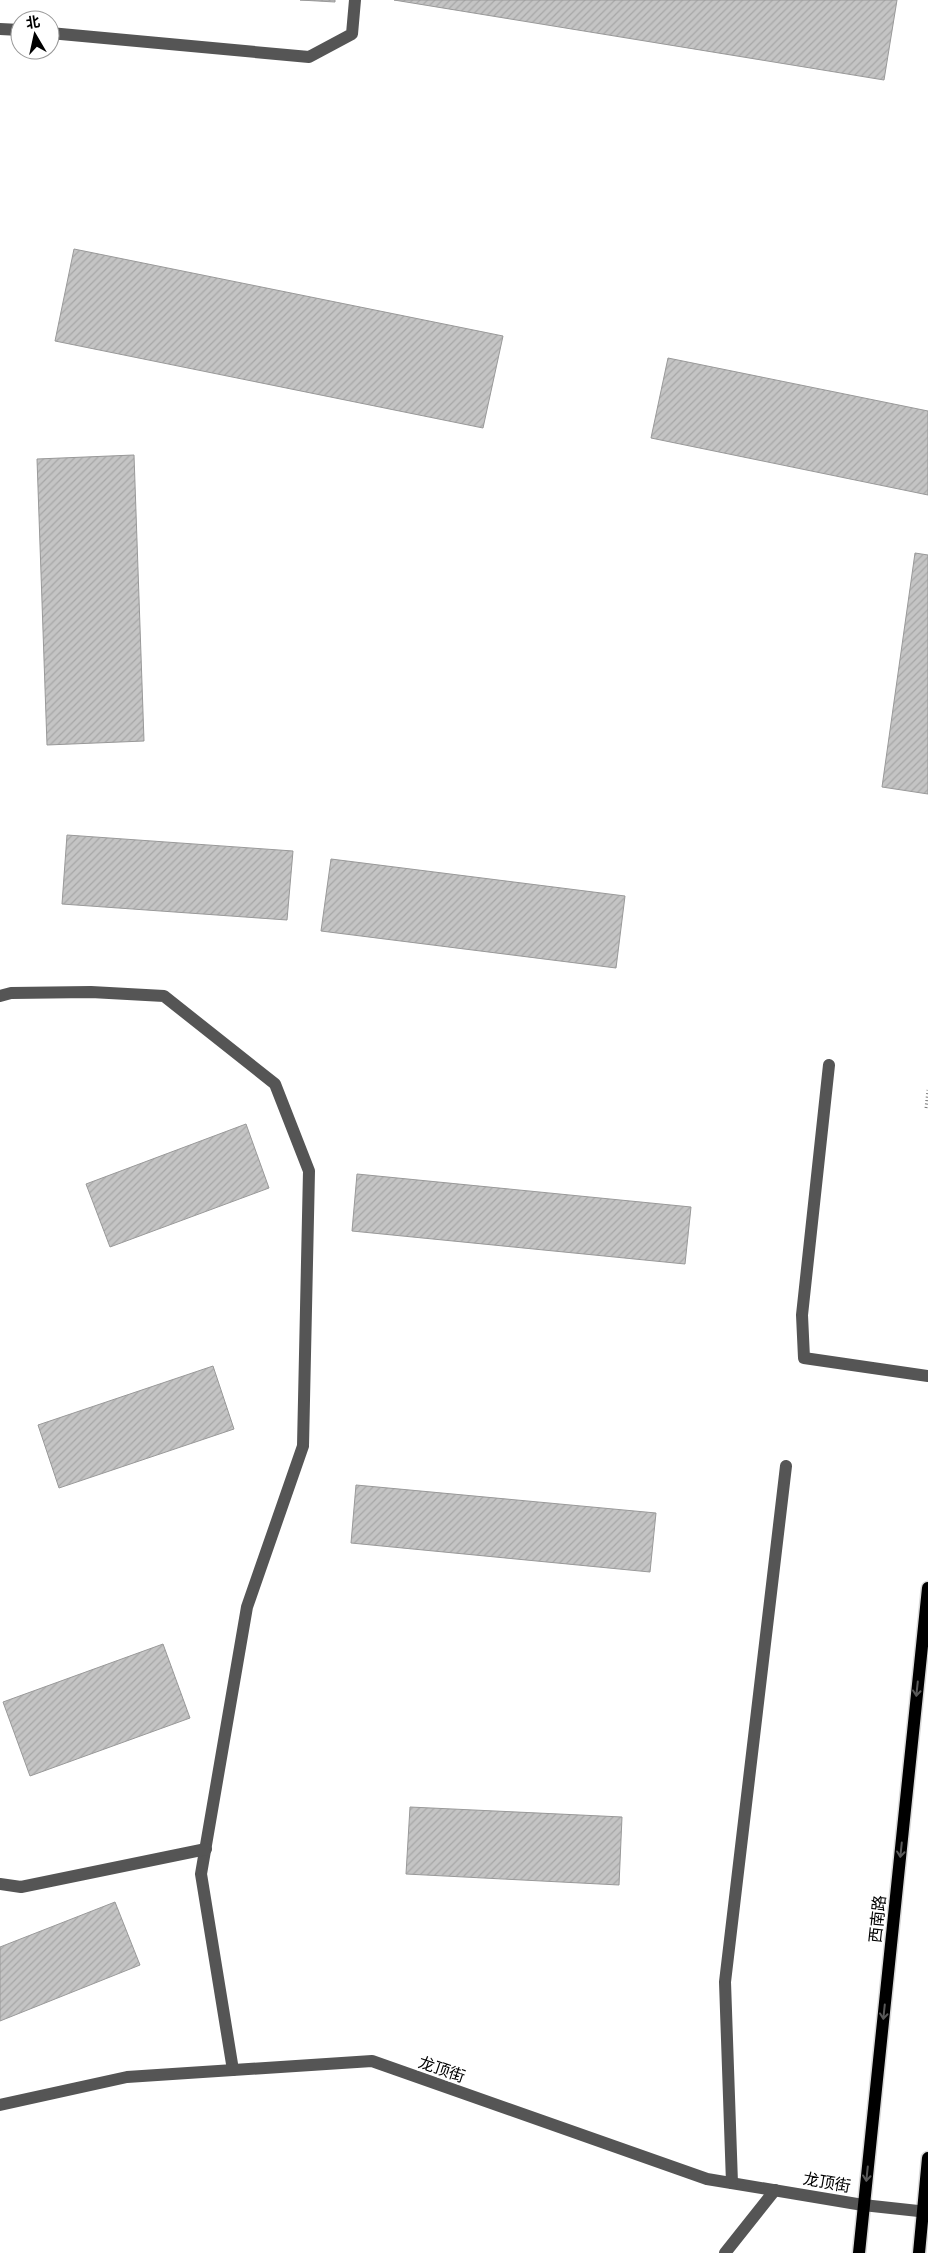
<svg xmlns="http://www.w3.org/2000/svg" width="928" height="2253" font-family="'Asap Condensed','Noto Sans SC',sans-serif">
	<style>
		.building { fill: url(#building-hatch); stroke: #999 }
		.lines { fill: none; stroke-linecap: round; stroke-linejoin: round }
		.major-casing { stroke: #dbdbdb; stroke-width: 15 }
		.path { stroke: #777; stroke-width: 3; stroke-dasharray: 1 2.5; stroke-linecap: butt }
		.minor { stroke: #555; stroke-width: 12 }
		.major { stroke: #000; stroke-width: 12 }
		.oneway { stroke: #595959 }
		.labels { text-anchor: middle; dominant-baseline: central; stroke-width: 4.5; stroke-linejoin: round; paint-order: stroke }
		.street-label { font-size: 16px; fill: #000; stroke: #fff }
	</style>
	<defs>
		<pattern id="building-hatch" width="6" height="6" patternUnits="userSpaceOnUse" patternTransform="scale(1.25)"><rect width="6" height="6" fill="#c4c4c4"/><path d="M-1 1l2-2M0 6l6-6M5 7l2-2" fill="none" stroke="#a7a7a7"/></pattern>
	</defs>
	<rect width="100%" height="100%" fill="#fff"/>
	<g class="building">
		<polygon points="300,0 335,0 335,2"/>
		<polygon points="394,0 897,0 884,80"/>
		<polygon points="74,249 503,336 483,428 55,341"/>
		<polygon points="668,358 928,411 928,495 651,438"/>
		<polygon points="134,455 144,741 47,745 37,459"/>
		<polygon points="915,553 928,555 928,794 882,787"/>
		<polygon points="67,835 293,851 287,920 62,904"/>
		<polygon points="331,859 625,896 616,968 321,931"/>
		<polygon points="246,1124 269,1188 110,1247 86,1184"/>
		<polygon points="357,1174 691,1207 685,1264 352,1231"/>
		<polygon points="213,1366 234,1429 59,1488 38,1425"/>
		<polygon points="356,1485 656,1513 650,1572 351,1543"/>
		<polygon points="163,1644 190,1718 30,1776 3,1702"/>
		<polygon points="410,1807 622,1817 619,1885 406,1874"/>
		<polygon points="115,1902 140,1965 0,2021 0,1947"/>
	</g>
	<g class="lines">
		<g class="major-casing">
			<g id="major">
				<polyline points="859,2253 928,1588"/>
				<polyline points="919,2253 928,2158"/>
			</g>
		</g>
		<polyline class="path" points="926,1108 928,1090"/>
		<g class="minor">
			<polyline points="0,29 20,30"/>
			<polyline points="50,33 309,57 352,34 355,0"/>
			<polyline points="0,996 11,993 91,992 164,996 275,1084 309,1171 303,1446 247,1607 201,1874 233,2070"/>
			<polyline points="829,1065 802,1315 804,1358 928,1376"/>
			<polyline points="0,1884 21,1887 206,1849"/>
			<polyline points="0,2105 127,2077 372,2061 707,2179 863,2205 928,2212"/>
			<polyline points="732,2183 725,1982 786,1466"/>
			<polyline points="725,2253 775,2190"/>
		</g>
		<use href="#major" class="major"/>
	</g>
	<defs><path id="oneway-shaft" d="M-6 0H5M1.5-3L5.5 0L1.5 3" fill="none" stroke-width="1.6" stroke-linecap="round" stroke-linejoin="round" transform="scale(1.25)"/></defs>
	<g class="oneway">
		<use href="#oneway-shaft" transform="translate(917 1689) rotate(96)"/>
		<use href="#oneway-shaft" transform="translate(901 1850) rotate(96)"/>
		<use href="#oneway-shaft" transform="translate(884 2012) rotate(96)"/>
		<use href="#oneway-shaft" transform="translate(867 2174) rotate(96)"/>
	</g>
	<g class="labels">
		<g class="street-label">
			<text transform="translate(877 1919) rotate(-84)">西南路</text>
			<text transform="translate(442 2069) rotate(19)">龙顶街</text>
			<text transform="translate(827 2182) rotate(10)">龙顶街</text>
		</g>
	</g>
	<g transform="translate(35 35) rotate(351)"><circle r="24" fill="#ffffff" stroke="#999999"/>
	<path d="M0-4L9 19L0 12L-9 19Z" fill="#000000"/>
	<text y="-8" font-size="14" font-weight="bold" text-anchor="middle" fill="#000000">北</text>
	</g>
</svg>
